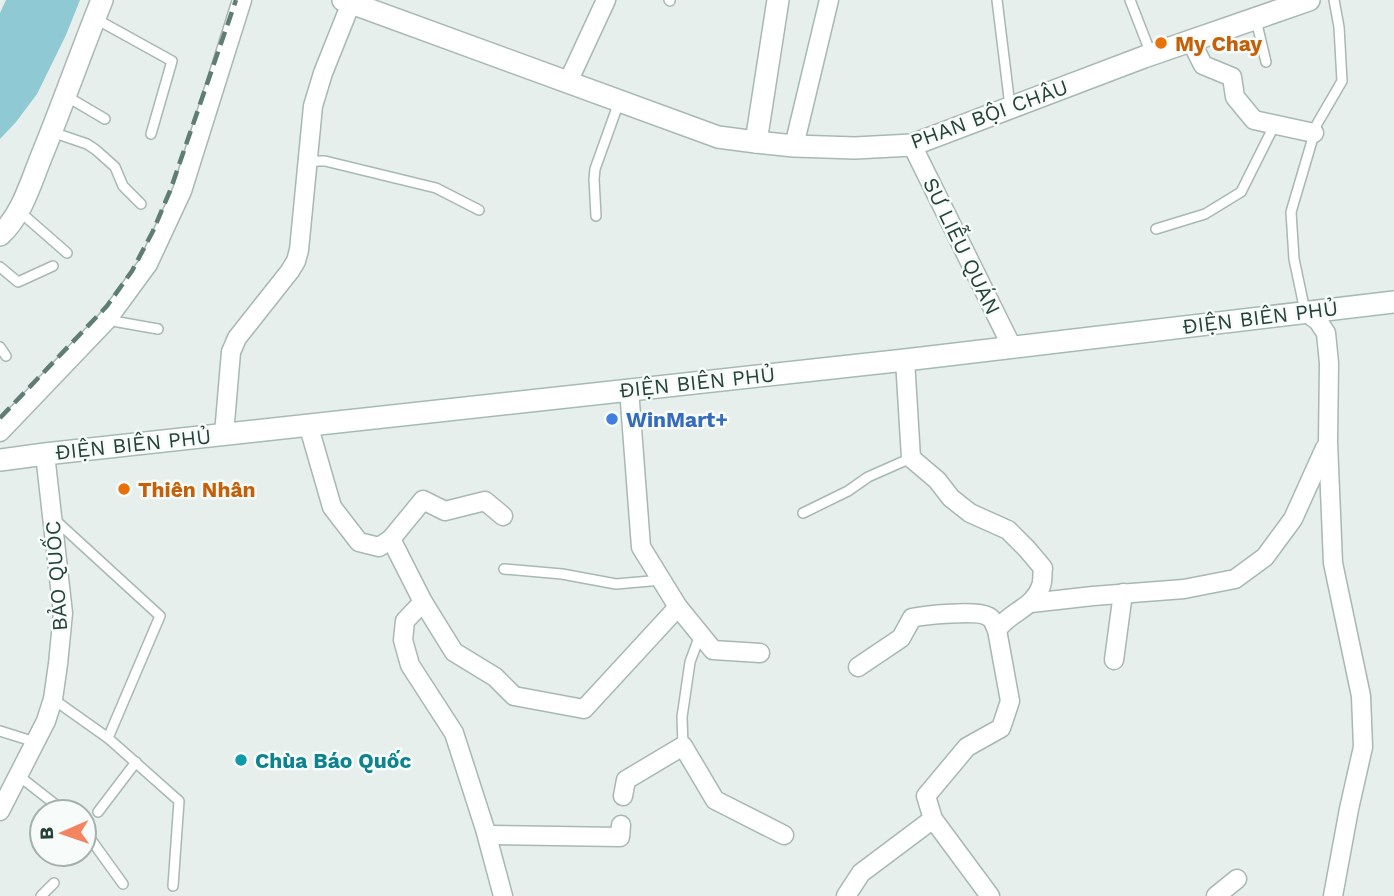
<svg xmlns="http://www.w3.org/2000/svg" width="1394" height="896" font-family="'Work Sans',sans-serif">
	<style>
		.water { fill: #8ec9d4 }
		.lines { fill: none; stroke-linecap: round; stroke-linejoin: round }
		.service-casing { stroke: #a8b8b2; stroke-width: 12 }
		.minor-casing { stroke: #a8b8b2; stroke-width: 21 }
		.tertiary-casing { stroke: #a8b8b2; stroke-width: 24 }
		.secondary-casing { stroke: #a4bbb3; stroke-width: 24 }
		.service { stroke: #fff; stroke-width: 9 }
		.minor { stroke: #fff; stroke-width: 18 }
		.tertiary { stroke: #fff; stroke-width: 21 }
		.secondary { stroke: #fff; stroke-width: 21 }
		.rail { stroke: #5f7d75; stroke-width: 4.5; stroke-dasharray: 14 7; stroke-linecap: butt }
		.food-dot { fill: #e8710a; stroke: #f7fbf9; stroke-width: 2.5 }
		.shop-dot { fill: #3f7fe0; stroke: #f7fbf9; stroke-width: 2.5 }
		.culture-dot { fill: #0f9aa8; stroke: #f7fbf9; stroke-width: 2.5 }
		.labels { text-anchor: middle; dominant-baseline: central; stroke-width: 5; stroke-linejoin: round; paint-order: stroke }
		.food-label { font-size: 21px; font-weight: bold; fill: #c56008; stroke: #f7fbf9; text-anchor: start }
		.street-label { font-size: 21px; fill: #24423a; stroke: #f7fbf9 }
		.shop-label { font-size: 21px; font-weight: bold; fill: #366cbe; stroke: #f7fbf9; text-anchor: start }
		.culture-label { font-size: 21px; font-weight: bold; fill: #0d838f; stroke: #f7fbf9; text-anchor: start }
	</style>
	<rect width="100%" height="100%" fill="#e6efeb"/>
	<polygon class="water" points="6,0 80,0 66,35 37,94 16,122 0,139 0,13"/>
	<g class="lines">
		<g class="service-casing">
			<g id="service">
				<polyline points="669,0 670,1"/>
				<polyline points="997,0 1010,106"/>
				<polyline points="1130,0 1151,54"/>
				<polyline points="96,19 172,61 151,134"/>
				<polyline points="1256,20 1266,62"/>
				<polyline points="66,96 105,119"/>
				<polyline points="52,132 87,144 96,150 115,167 123,186 141,204"/>
				<polyline points="308,164 317,161 325,161 436,188 479,210"/>
				<polyline points="19,211 67,253"/>
				<polyline points="596,216 594,179 595,169 619,102"/>
				<polyline points="1156,229 1205,214 1241,192 1275,124"/>
				<polyline points="0,267 18,282 53,266"/>
				<polyline points="1305,311 1294,259 1291,212 1317,124 1342,81 1339,27 1334,0"/>
				<polyline points="107,320 158,329"/>
				<polyline points="0,347 6,356"/>
				<polyline points="803,513 848,491 868,477 911,458"/>
				<polyline points="53,518 160,616 108,738"/>
				<polyline points="504,569 562,574 616,584 662,580"/>
				<polyline points="53,699 108,738 179,801 173,886"/>
				<polyline points="0,731 35,742"/>
				<polyline points="683,746 682,717 690,662 700,635"/>
				<polyline points="19,776 65,812"/>
				<polyline points="98,812 136,762"/>
				<polyline points="84,830 123,884"/>
				<polyline points="41,896 54,883"/>
			</g>
		</g>
		<g class="minor-casing">
			<g id="minor">
				<polyline points="1191,41 1203,65 1232,77 1235,97 1254,120 1314,133"/>
				<polyline points="568,82 606,0"/>
				<polyline points="912,145 1012,347"/>
				<polyline points="794,146 829,0"/>
				<polyline points="1305,311 1318,321 1326,333 1329,363 1328,442 1333,563 1361,696 1363,747 1349,809 1333,896"/>
				<path d="M905 360 911 458 937 480 951 498 970 513 1008 530 1027 549 1043 568C1042 574 1043 581 1041 586 1034 608 1009 612 997 630L1010 701 1001 728 967 747 926 796 933 819 990 896"/>
				<polyline points="629,389 641,547 678,607 713,650 760,653"/>
				<polyline points="308,424 332,507 359,542 379,547 391,539 423,602 405,621 403,640 410,665 454,733 485,829 503,896"/>
				<polyline points="0,432 107,320 148,264 182,191 242,0"/>
				<polyline points="224,434 231,352 237,338 290,271 296,261 299,250 313,106 323,73 351,3"/>
				<polyline points="391,539 423,500 445,511 485,501 503,516"/>
				<polyline points="423,602 454,652 495,677 514,696 584,709 678,607"/>
				<polyline points="1031,603 1093,596 1184,589 1235,579 1265,557 1293,519 1325,448"/>
				<polyline points="1114,660 1123,593"/>
				<path d="M858 667 901 638 912 618C924 615 977 610 987 616 993 618 994 624 997 630"/>
				<polyline points="623,796 626,780 683,746 715,800 784,835"/>
				<polyline points="0,811 46,721 53,699 58,664 63,613 45,454"/>
				<polyline points="487,835 620,837 621,825"/>
				<polyline points="846,896 861,873 933,819"/>
				<polyline points="1216,896 1237,879"/>
			</g>
		</g>
		<g class="tertiary-casing">
			<g id="tertiary">
				<polyline points="343,0 718,137 756,142 794,146 855,148 912,145 1144,57 1309,0"/>
				<polyline points="756,142 778,0"/>
				<path d="M0 235C22 215 31 182 42 155 63 104 81 52 102 0"/>
			</g>
		</g>
		<g class="secondary-casing">
			<polyline id="secondary" points="0,460 45,454 905,360 1394,302"/>
		</g>
		<use href="#service" class="service"/>
		<use href="#minor" class="minor"/>
		<use href="#tertiary" class="tertiary"/>
		<use href="#secondary" class="secondary"/>
		<polyline class="rail" points="0,418 107,306 132,271 153,231 170,191 236,0"/>
	</g>
	<g class="food-dot">
		<circle cx="1161" cy="43" r="7"/>
		<circle cx="124" cy="489" r="7"/>
	</g>
	<circle class="shop-dot" cx="612" cy="419" r="7"/>
	<circle class="culture-dot" cx="241" cy="760" r="7"/>
	<g class="labels">
		<g class="food-label">
			<text x="1175" y="43">My Chay</text>
			<text x="138" y="489">Thiên Nhân</text>
		</g>
		<g class="street-label">
			<text transform="translate(989 114) rotate(-20)">PHAN BỘI CHÂU</text>
			<text transform="translate(962 246) rotate(64)">SƯ LIỄU QUÁN</text>
			<text transform="translate(1260 317) rotate(-7)">ĐIỆN BIÊN PHỦ</text>
			<text transform="translate(697 382) rotate(-6)">ĐIỆN BIÊN PHỦ</text>
			<text transform="translate(133 444) rotate(-6)">ĐIỆN BIÊN PHỦ</text>
			<text transform="translate(56 576) rotate(-94)">BẢO QUỐC</text>
		</g>
		<g class="shop-label">
			<text x="626" y="419">WinMart+</text>
		</g>
		<g class="culture-label">
			<text x="255" y="760">Chùa Báo Quốc</text>
		</g>
	</g>
	<g transform="translate(63 833) rotate(268)"><circle r="33" fill="#f7fbf9" stroke="#a3b1ad" stroke-width="2"/>
	<path d="M0-5L12 26L0 18L-12 26Z" fill="#f4845f"/>
	<text y="-10" font-size="19" font-weight="bold" text-anchor="middle" fill="#24423a">B</text>
	</g>
</svg>
